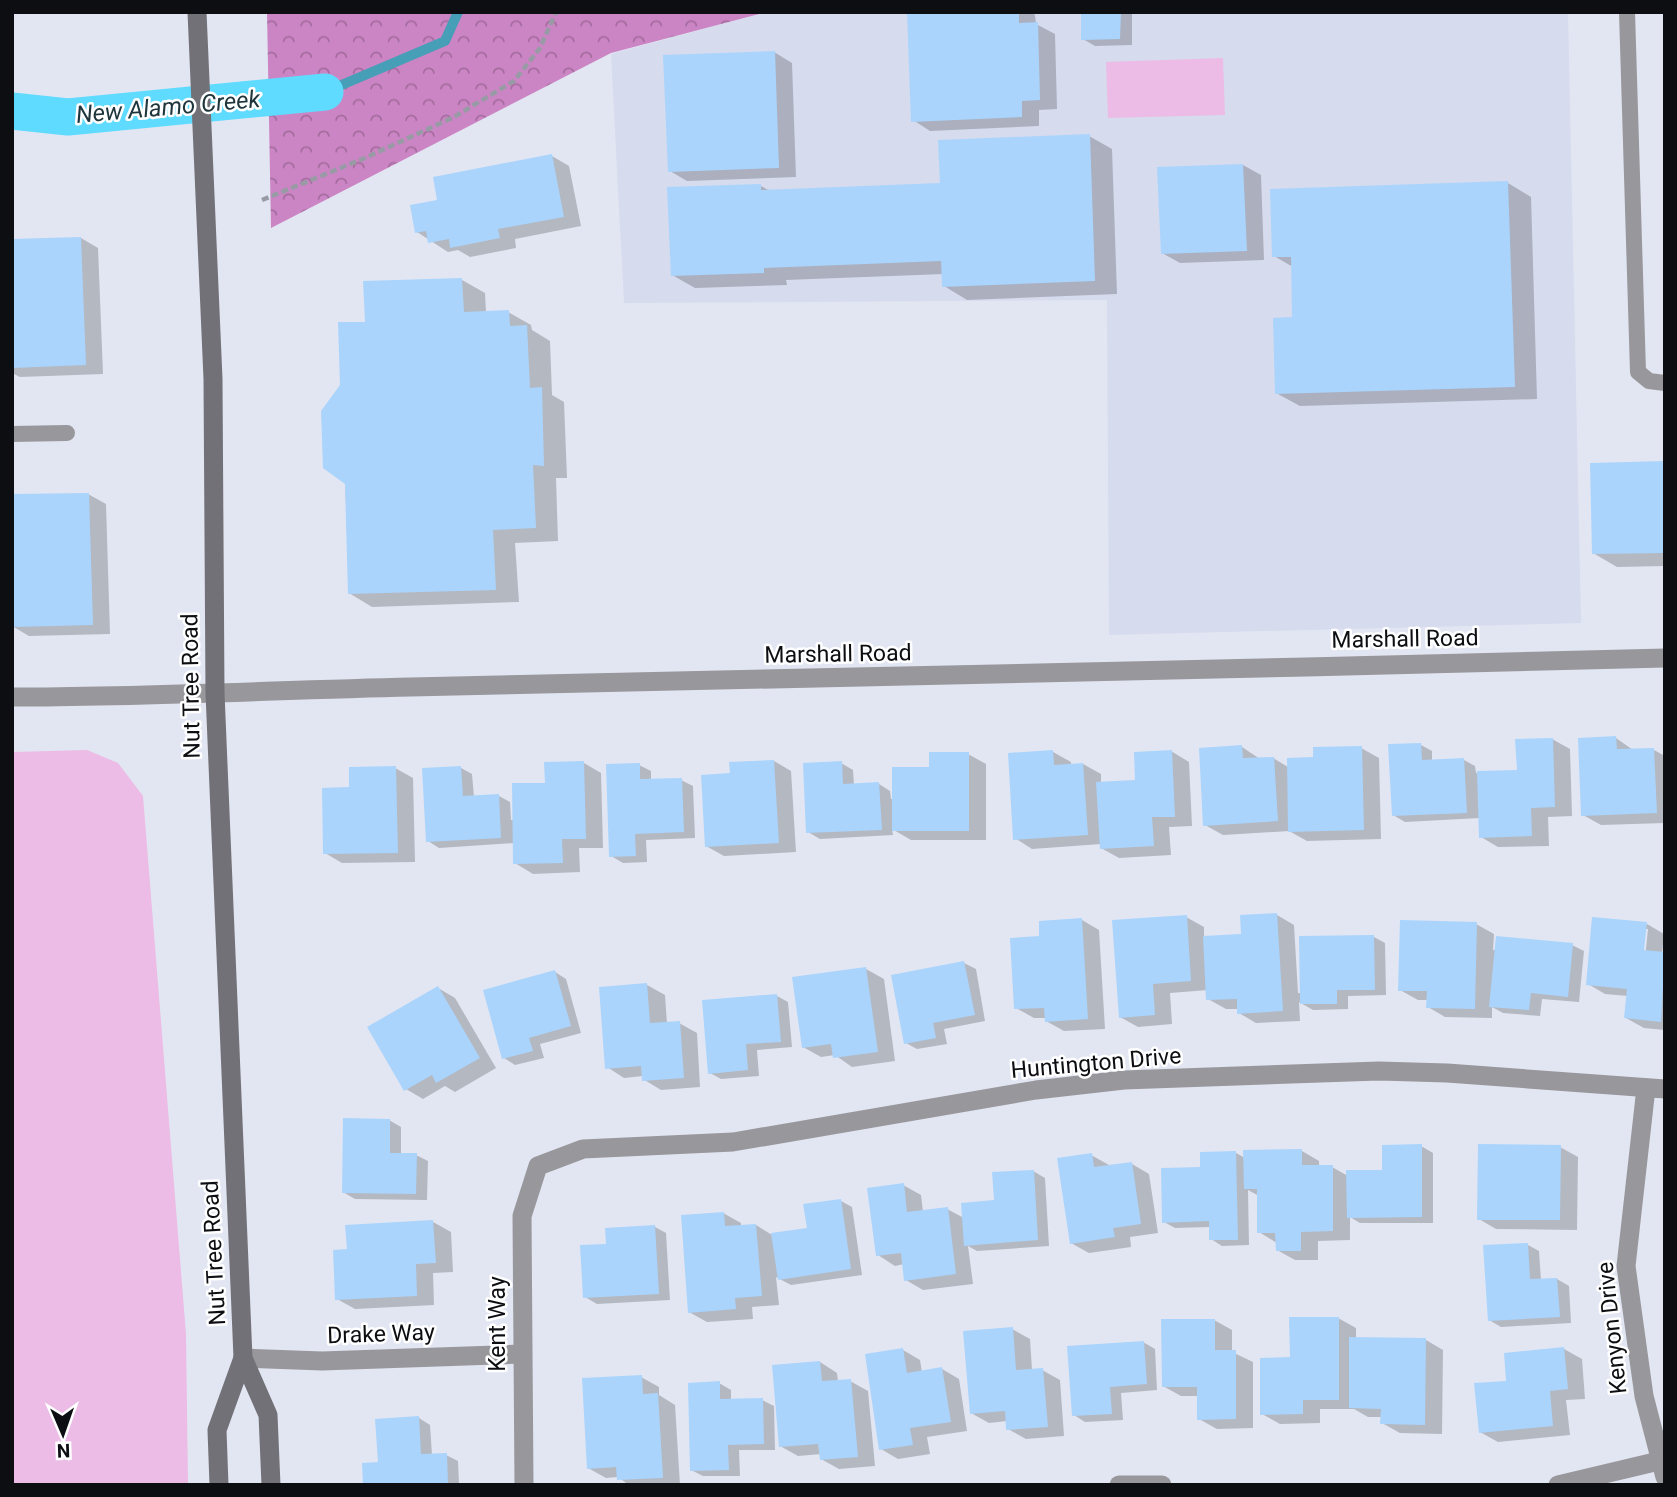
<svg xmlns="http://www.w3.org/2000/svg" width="1677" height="1497" font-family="Roboto,sans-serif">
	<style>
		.built { fill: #d6dbee }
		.green { fill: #ecbce6 }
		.forest { fill: url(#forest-crowns) }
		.shadow { fill: #0003; fill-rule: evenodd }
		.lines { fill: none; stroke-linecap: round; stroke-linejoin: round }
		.stream { stroke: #469eb7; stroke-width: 10 }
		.canal { stroke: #5edbfe; stroke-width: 37 }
		.building { fill: #aad4fc }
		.path { stroke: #989ba5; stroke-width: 4.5; stroke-dasharray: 7 3.5; stroke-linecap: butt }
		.service { stroke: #98979c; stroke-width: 16 }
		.minor { stroke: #98979c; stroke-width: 19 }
		.tertiary { stroke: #98979c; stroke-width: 19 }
		.secondary { stroke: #737178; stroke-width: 19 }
		.labels { text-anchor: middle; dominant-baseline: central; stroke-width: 5; stroke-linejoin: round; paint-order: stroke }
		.street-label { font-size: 23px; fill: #0d0e12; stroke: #fff }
		.water-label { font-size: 24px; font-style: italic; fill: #20363d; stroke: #fff }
	</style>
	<defs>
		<pattern id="forest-crowns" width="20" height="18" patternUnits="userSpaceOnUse" patternTransform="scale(1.75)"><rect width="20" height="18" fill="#cc85c4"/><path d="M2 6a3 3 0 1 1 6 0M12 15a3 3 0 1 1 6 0" fill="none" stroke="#a46b9e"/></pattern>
	</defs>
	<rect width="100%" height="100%" fill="#e2e6f2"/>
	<polygon class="built" points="767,12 1568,12 1581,623 1109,635 1107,300 624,303 611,54"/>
	<g class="green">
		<polygon points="1223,58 1225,115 1108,118 1106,62"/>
		<polygon points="87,750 118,763 143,796 186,1334 188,1485 12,1485 12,752"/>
	</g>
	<polygon class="forest" points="267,12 767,12 611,53 271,228"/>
	<g class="shadow">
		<polygon points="909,12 1031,12 1035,15 1036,24 1055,34 1057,109 1039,110 1039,126 930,131 913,120"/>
		<polygon points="1083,12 1132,12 1132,45 1095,46 1083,39"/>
		<polygon points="774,52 792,63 796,177 687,181 670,171"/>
		<polygon points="1089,136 1112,149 1117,294 967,300 944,286 944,274 786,280 787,285 695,288 672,275 761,186 770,191 941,185"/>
		<polygon points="552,156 569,166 581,226 515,239 516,248 470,257 458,250 448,252 417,232 439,202"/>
		<polygon points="1243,165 1261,175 1264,260 1180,263 1162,253"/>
		<polygon points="1508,183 1531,197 1537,399 1300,406 1276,393 1294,319 1293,267 1274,256"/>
		<polygon points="81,238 98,248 103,374 20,377 12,373 12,241"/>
		<polygon points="462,280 485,293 486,313 508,312 531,325 532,330 550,341 552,395 564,402 567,478 556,478 558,541 515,543 519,602 372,607 349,593 342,386 367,324"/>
		<polygon points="1665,463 1665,566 1617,567 1593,553"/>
		<polygon points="88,494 106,504 110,634 29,636 12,626"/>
		<polygon points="1616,738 1633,750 1654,750 1665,756 1665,823 1601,825 1583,815"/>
		<polygon points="1552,739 1570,749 1572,816 1548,817 1549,846 1498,847 1481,837 1480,818 1405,822 1393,815 1421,745 1432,751 1432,761 1464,760 1475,766 1476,773 1518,772"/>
		<polygon points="1242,747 1260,759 1273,758 1288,767 1361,748 1379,758 1381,839 1307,841 1289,831 1223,835 1205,825"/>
		<polygon points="1171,751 1189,762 1192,826 1169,827 1171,855 1119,858 1101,848 1101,844 1032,849 1015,838 1053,752 1071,762 1071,765 1083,764 1101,774 1101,784 1137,782"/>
		<polygon points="968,754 986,764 986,840 911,840 892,829 893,835 820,839 808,832 841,763 853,770 854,785 879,784 890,791 891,799 894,799"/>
		<polygon points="774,761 791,771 796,852 724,856 706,846 732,775"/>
		<polygon points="584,763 601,773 603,848 579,848 580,872 533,874 515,863 515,843 439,848 428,841 461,768 472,774 474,797 499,796 510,802 511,820 514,820 546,784"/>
		<polygon points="639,765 651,771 651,781 681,780 693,786 695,838 646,840 647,862 623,863 611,856"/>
		<polygon points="395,768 413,778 415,862 342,863 325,853"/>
		<polygon points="1277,915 1294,925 1298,993 1301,993 1374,937 1385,943 1386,995 1348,996 1348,1009 1313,1010 1299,1002 1300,1021 1256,1023 1239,1013 1239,1009 1226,1009 1208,999 1208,990 1170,993 1172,1024 1138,1027 1120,1017 1186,917 1204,927 1204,938 1243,936"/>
		<polygon points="1082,920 1099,930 1105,1029 1064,1031 1046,1021 1046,1018 1034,1018 1016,1008 1041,938"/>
		<polygon points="1476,924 1494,934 1493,950 1572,945 1584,951 1579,1002 1542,999 1540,1016 1503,1013 1492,1007 1492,1018 1445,1017 1428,1007 1428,1000 1418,1000 1400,990"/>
		<path d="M1647 924 1664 934 1662 954H1665V1030L1644 1028 1626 1018 1628 996 1605 994 1588 984ZM1645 929H1648L1645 959H1642Z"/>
		<polygon points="964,963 976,969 985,1021 944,1029 947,1044 917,1049 906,1043"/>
		<polygon points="866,969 884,979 895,1061 852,1067 835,1055 821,1057 803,1047"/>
		<polygon points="555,972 566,979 581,1033 540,1044 544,1058 515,1065 504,1058"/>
		<polygon points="647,985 665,995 667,1024 679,1023 697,1033 700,1087 661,1090 643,1079 643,1076 624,1078 607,1067"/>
		<polygon points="438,988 455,998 496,1068 455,1092 445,1086 423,1099 406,1089"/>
		<polygon points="777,996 788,1002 792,1047 757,1050 759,1076 721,1079 710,1073"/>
		<polygon points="389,1120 401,1127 401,1155 416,1155 428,1161 427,1200 355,1199 343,1192"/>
		<polygon points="1421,1146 1433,1153 1433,1223 1360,1223 1350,1217 1350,1240 1318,1241 1318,1260 1295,1260 1277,1250 1277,1243 1259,1232 1259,1196 1248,1190 1249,1245 1222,1246 1211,1239 1210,1227 1175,1228 1164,1222 1202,1169 1236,1153 1245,1158 1302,1151 1319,1161 1319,1167 1332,1167 1348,1176 1384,1172"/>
		<polygon points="1560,1147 1578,1157 1577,1230 1496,1229 1479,1219"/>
		<polygon points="1091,1155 1109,1165 1132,1164 1149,1174 1158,1233 1130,1237 1131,1247 1089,1253 1071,1243"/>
		<polygon points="1033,1171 1045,1178 1049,1246 977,1251 968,1246 973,1284 923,1290 906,1280 904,1264 895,1266 878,1255 903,1185 921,1195 923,1212 947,1209 964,1218 996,1202"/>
		<polygon points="841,1201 852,1207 862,1275 791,1285 776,1277 779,1305 752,1307 753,1319 707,1322 689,1312 723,1213 741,1223 741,1227 756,1225 772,1235 808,1229"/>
		<polygon points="433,1222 451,1232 453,1272 433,1273 434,1305 355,1309 337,1299 349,1251"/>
		<polygon points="655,1227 666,1233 670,1300 597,1304 585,1297 608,1246"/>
		<polygon points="1528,1245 1539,1251 1541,1280 1557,1279 1569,1286 1571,1323 1501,1327 1489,1320"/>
		<polygon points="1338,1318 1356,1328 1356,1339 1426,1340 1443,1350 1442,1434 1400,1433 1382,1423 1382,1417 1368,1417 1354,1409 1320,1409 1320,1423 1280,1424 1262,1414 1292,1359"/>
		<polygon points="1214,1320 1232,1330 1232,1352 1253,1362 1253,1428 1217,1429 1199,1419 1199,1396 1181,1396 1163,1386"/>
		<polygon points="1012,1329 1030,1339 1032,1370 1042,1370 1060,1380 1064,1436 1026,1439 1008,1429 1007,1421 989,1423 971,1413"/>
		<polygon points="1143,1342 1155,1349 1157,1390 1121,1393 1123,1420 1085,1422 1074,1415"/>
		<polygon points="1564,1349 1582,1359 1585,1399 1566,1400 1570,1435 1498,1442 1480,1432 1508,1382"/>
		<polygon points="903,1350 920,1360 922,1372 942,1369 959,1379 967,1431 927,1437 930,1454 898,1459 881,1449"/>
		<polygon points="820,1362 837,1373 838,1382 850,1381 868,1391 875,1466 839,1469 821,1459 821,1454 798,1456 780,1446"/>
		<polygon points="641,1377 659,1387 659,1395 675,1405 680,1485 629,1485 618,1477 606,1478 588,1468"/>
		<polygon points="719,1383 731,1390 731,1400 762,1400 774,1406 775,1450 739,1450 740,1476 703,1476 691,1470"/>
		<polygon points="419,1418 430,1425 432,1455 446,1455 458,1461 459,1485 365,1485 380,1464"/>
	</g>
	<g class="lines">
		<polyline class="stream" points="325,92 445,41 458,12"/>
		<polyline class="canal" points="12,111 68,117 325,92"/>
	</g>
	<g class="building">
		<polygon points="907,12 1019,12 1019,23 1038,22 1040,100 1022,101 1022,117 911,122"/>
		<polygon points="1081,12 1121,12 1120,39 1081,40"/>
		<polygon points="775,51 779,168 668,172 663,55"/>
		<polygon points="1090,134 1095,281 942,287 941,261 764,268 764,273 671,276 667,187 761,184 761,190 940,183 938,140"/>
		<polygon points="552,154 564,217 498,229 500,238 450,248 449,239 428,243 426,231 415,233 410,205 437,200 433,177"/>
		<polygon points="1243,164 1247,251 1161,254 1157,167"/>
		<polygon points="1508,181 1515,387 1275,394 1273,318 1292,317 1291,257 1272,257 1270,189"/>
		<polygon points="81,237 86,365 12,368 12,239"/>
		<polygon points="462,278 464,312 509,310 510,326 527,325 530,388 542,387 544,466 533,465 536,528 493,530 496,590 348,594 345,484 323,468 321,411 340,385 338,322 365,322 363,281"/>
		<polygon points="1665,461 1665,553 1592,554 1590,463"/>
		<polygon points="89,493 93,625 12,627 12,494"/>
		<polygon points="1616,736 1617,749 1654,748 1657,813 1581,816 1578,738"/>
		<polygon points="1553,738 1555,807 1531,808 1532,836 1479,838 1477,771 1517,770 1515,739"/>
		<polygon points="1421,743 1422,760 1464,758 1467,813 1392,816 1388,744"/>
		<polygon points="1242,745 1243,758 1274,757 1278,821 1203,826 1199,748"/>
		<polygon points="1362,746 1364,830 1288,832 1287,758 1313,757 1313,747"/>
		<polygon points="1053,750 1054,765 1083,763 1088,835 1013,840 1008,753"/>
		<polygon points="1172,750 1175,817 1152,817 1154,846 1100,849 1096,782 1135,780 1134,752"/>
		<polygon points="929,752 969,752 969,831 892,831 892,767 929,767"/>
		<polygon points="774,760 779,843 705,847 701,775 730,773 729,762"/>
		<polygon points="584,761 586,839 562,839 563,863 513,864 512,783 545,783 544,762"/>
		<polygon points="842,761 843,784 879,782 882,830 806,833 803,763"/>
		<polygon points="640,763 640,779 682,778 684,832 635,834 636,856 609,857 606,764"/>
		<polygon points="396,766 398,853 323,854 322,788 349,787 349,767"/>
		<polygon points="461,766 463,796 499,794 501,838 426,842 422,768"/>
		<polygon points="1277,913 1283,1011 1237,1014 1237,999 1206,1000 1203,936 1241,934 1240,915"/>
		<polygon points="1187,915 1191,981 1153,984 1155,1015 1119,1018 1112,920"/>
		<polygon points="1592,917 1647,922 1644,950 1665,952 1661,1022 1624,1018 1627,989 1586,985"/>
		<polygon points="1082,918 1088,1019 1045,1022 1044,1008 1014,1009 1010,938 1039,936 1039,921"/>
		<polygon points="1400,920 1477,922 1475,1009 1426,1008 1427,991 1398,991"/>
		<polygon points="1374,935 1375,990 1337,990 1337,1004 1300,1004 1299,936"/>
		<polygon points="1496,936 1573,943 1568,997 1531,993 1529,1010 1489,1007"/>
		<polygon points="964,961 975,1015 933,1023 936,1038 904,1044 891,975"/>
		<polygon points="866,967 878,1052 833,1058 831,1044 802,1048 792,977"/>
		<polygon points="555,970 571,1026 529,1038 533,1051 502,1059 483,990"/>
		<polygon points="647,983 650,1023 680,1021 684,1078 642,1081 641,1066 605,1069 599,987"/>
		<polygon points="438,986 480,1058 436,1083 432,1075 404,1091 367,1027"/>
		<polygon points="777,994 781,1042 746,1044 748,1070 708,1074 702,1000"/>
		<polygon points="343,1118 390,1119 390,1153 417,1153 416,1194 342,1193"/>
		<polygon points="1422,1144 1422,1217 1347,1218 1346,1170 1382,1170 1382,1145"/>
		<polygon points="1478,1144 1561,1145 1560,1220 1477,1220"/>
		<polygon points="1302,1149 1302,1165 1333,1165 1333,1231 1301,1232 1301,1251 1276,1251 1275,1233 1257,1233 1257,1189 1244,1189 1243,1150"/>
		<polygon points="1236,1151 1238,1240 1209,1240 1209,1221 1162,1223 1161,1168 1200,1167 1200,1152"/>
		<polygon points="1092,1153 1094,1167 1132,1162 1141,1224 1113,1228 1115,1237 1070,1244 1057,1158"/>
		<polygon points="1034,1170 1038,1240 964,1246 961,1203 994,1200 992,1172"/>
		<polygon points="904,1183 907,1212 948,1207 956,1274 904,1281 901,1253 876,1256 867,1188"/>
		<polygon points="841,1199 851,1269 778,1280 771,1233 807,1228 803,1204"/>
		<polygon points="724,1212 725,1226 756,1224 762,1296 735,1298 736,1309 688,1313 681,1215"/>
		<polygon points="433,1220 436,1263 416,1264 417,1296 335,1300 333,1250 347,1249 345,1225"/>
		<polygon points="655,1225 659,1294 583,1298 580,1245 606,1244 605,1228"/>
		<polygon points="1528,1243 1530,1279 1557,1278 1560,1317 1488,1321 1483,1245"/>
		<polygon points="1289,1317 1339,1317 1339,1400 1303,1400 1303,1414 1260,1415 1260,1358 1290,1357"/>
		<polygon points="1161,1319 1215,1319 1215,1350 1236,1350 1236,1419 1197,1420 1197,1387 1162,1387"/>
		<polygon points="1013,1327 1016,1370 1043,1368 1048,1427 1006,1430 1005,1411 970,1414 963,1331"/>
		<polygon points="1349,1337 1426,1338 1425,1425 1380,1424 1381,1409 1349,1408"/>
		<polygon points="1144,1341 1147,1384 1110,1387 1112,1414 1072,1416 1067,1346"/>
		<polygon points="1564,1347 1568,1389 1550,1391 1553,1426 1479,1433 1474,1383 1506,1381 1504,1353"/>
		<polygon points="903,1348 907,1373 942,1367 951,1422 910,1428 913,1445 879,1450 865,1354"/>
		<polygon points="820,1361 822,1381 851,1379 858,1457 820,1460 818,1444 779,1447 772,1365"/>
		<polygon points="642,1375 643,1394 658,1393 663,1478 617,1480 616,1467 587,1469 582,1378"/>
		<polygon points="720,1381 720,1399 763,1398 764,1444 728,1445 729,1470 690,1471 688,1383"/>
		<polygon points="419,1416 421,1454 447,1453 448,1485 363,1485 362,1463 378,1462 375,1419"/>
	</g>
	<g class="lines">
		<polyline class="path" points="262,200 365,158 454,117 514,81 540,48 556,12"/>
		<g class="service">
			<polyline points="1627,12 1638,372 1649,381 1665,383"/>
			<polyline points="12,434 67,433"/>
		</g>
		<g class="minor">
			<polyline points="1646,1088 1626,1266 1644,1396 1665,1477"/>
			<polyline points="243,1358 322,1361 521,1354"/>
			<polyline points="524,1485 522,1216 538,1166 583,1149 733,1142 1036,1090 1124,1080 1379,1071 1447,1073 1665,1089"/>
			<polyline points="1119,1485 1162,1485"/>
			<polyline points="1558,1485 1659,1461"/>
		</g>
		<path class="tertiary" d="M12 697C145 697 278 690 411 687 829 680 1247 668 1665 658"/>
		<g class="secondary">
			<polyline points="197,12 213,379 215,693 243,1358 268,1415 271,1485"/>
			<polyline points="219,1485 217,1430 243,1358"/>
		</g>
	</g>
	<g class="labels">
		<g class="street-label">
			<text transform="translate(1405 639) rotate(-1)">Marshall Road</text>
			<text transform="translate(838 654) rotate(-1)">Marshall Road</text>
			<text transform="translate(191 686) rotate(-91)">Nut Tree Road</text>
			<text transform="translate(1096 1063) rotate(-5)">Huntington Drive</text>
			<text transform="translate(214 1253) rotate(-93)">Nut Tree Road</text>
			<text transform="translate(497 1324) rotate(-90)">Kent Way</text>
			<text transform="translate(1612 1328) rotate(-96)">Kenyon Drive</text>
			<text transform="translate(381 1334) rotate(-2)">Drake Way</text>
		</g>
		<g class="water-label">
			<text transform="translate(168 107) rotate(-5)">New Alamo Creek</text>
		</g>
	</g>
	<rect width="1677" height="1497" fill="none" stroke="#0d0e12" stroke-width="28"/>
	<g transform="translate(63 1434) rotate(178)" stroke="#ffffff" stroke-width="5" paint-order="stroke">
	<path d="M0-5L12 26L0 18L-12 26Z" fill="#0d0e12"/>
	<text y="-10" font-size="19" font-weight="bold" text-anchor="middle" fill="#0d0e12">N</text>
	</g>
</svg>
